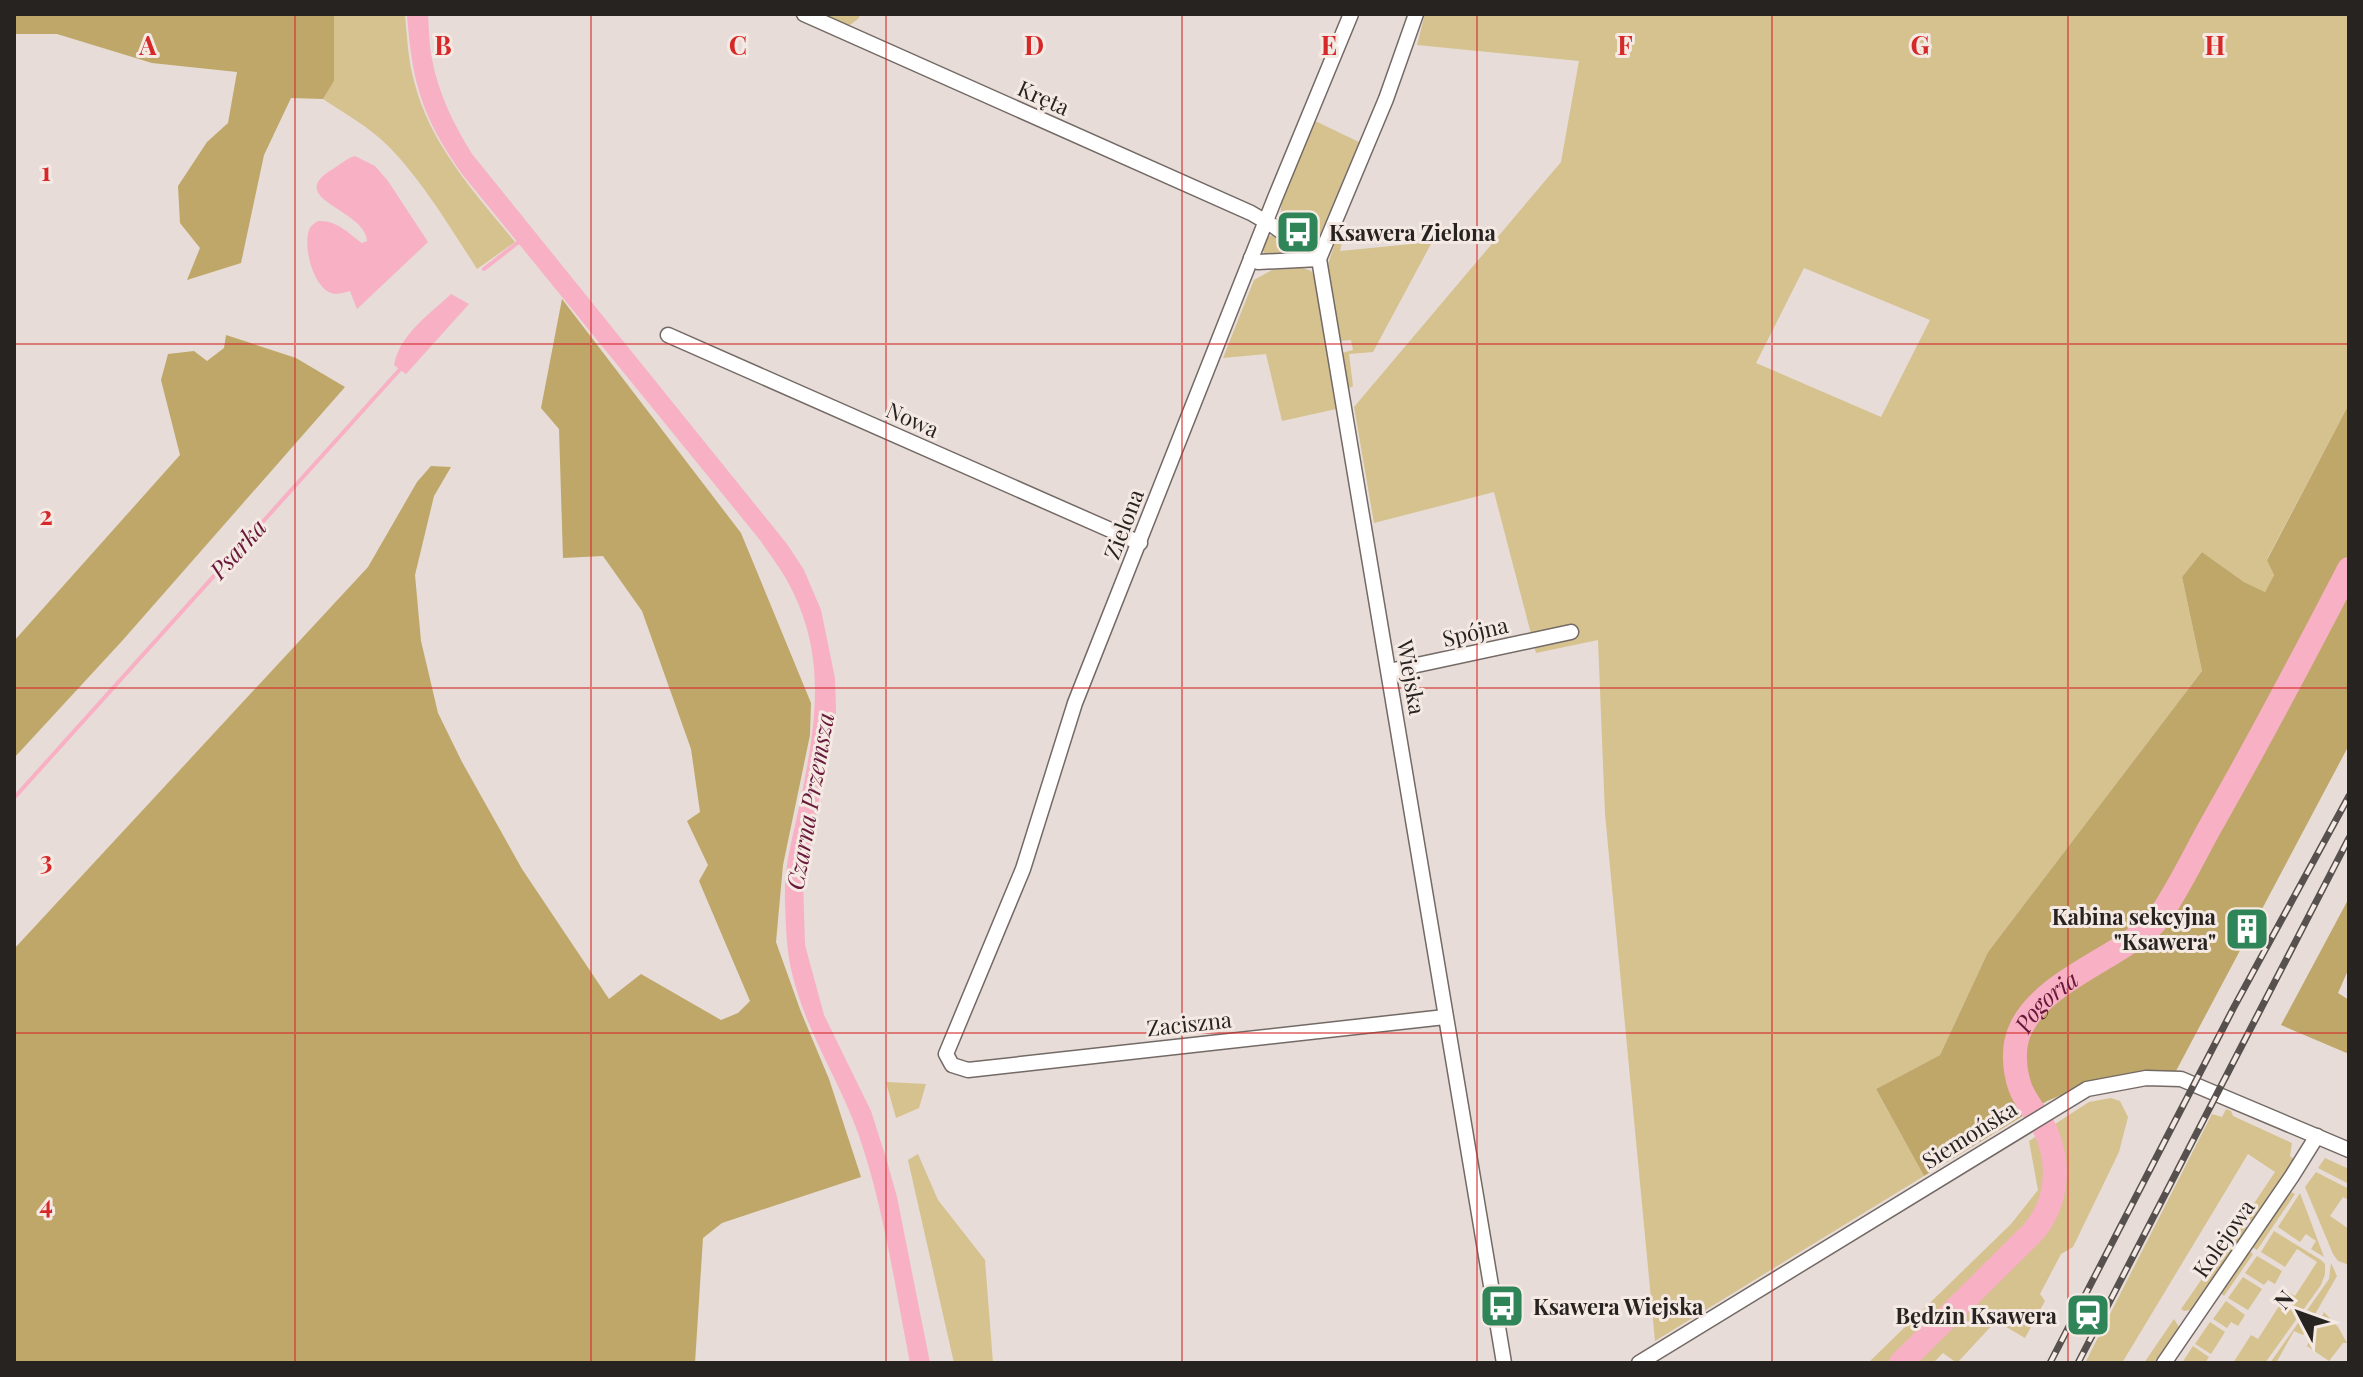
<svg xmlns="http://www.w3.org/2000/svg" width="2363" height="1377" font-family="'Playfair Display',serif">
	<style>
		.green { fill: #d5c28f; fill-rule: evenodd }
		.forest { fill: #bea768 }
		.water { fill: #f7b0c4 }
		.lines { fill: none; stroke-linecap: round; stroke-linejoin: round }
		.stream { stroke: #f7b0c4; stroke-width: 4 }
		.river { stroke: #f7b0c4; stroke-width: 24 }
		.minor-casing { stroke: #736965; stroke-width: 17 }
		.minor { stroke: #fff; stroke-width: 14 }
		.rail-casing { stroke: #56504e; stroke-width: 7 }
		.rail { stroke: #f5e9e4; stroke-width: 4; stroke-dasharray: 12; stroke-linecap: butt }
		.grid { fill: none; stroke: #d62828; stroke-width: 2; stroke-opacity: 0.55 }
		.labels { text-anchor: middle; dominant-baseline: central; stroke-width: 6; stroke-linejoin: round; paint-order: stroke }
		.street-label { font-size: 22px; fill: #272321; stroke: #f5e9e4 }
		.poi-label { font-size: 22px; font-weight: bold; fill: #272321; stroke: #f5e9e4; text-anchor: start }
		.water-label { font-size: 24px; font-style: italic; fill: #681839; stroke: #f5e9e4 }
		.grid-label { font-size: 26px; text-anchor: middle; font-weight: bold; fill: #d62828; stroke: #f5e9e4; stroke-width: 6; stroke-linejoin: round; paint-order: stroke }
	</style>
	<rect width="100%" height="100%" fill="#e7dcd7"/>
	<g class="green">
		<path d="M334 14H405C407 37 408 59 414 81 430 145 475 193 515 242L477 269C452 230 421 179 389 147 370 127 345 114 323 99L334 80Z"/>
		<polygon points="821,14 861,14 858,19 847,27"/>
		<path d="M1425 14H2349V404L2267 559 2274 575 2265 592 2244 582 2202 552 2182 577 2202 671 1988 952 1940 1055 1876 1089 1924 1176 1655 1341 1605 814 1598 640 1536 653 1494 492 1374 523 1354 407 1561 162 1579 61 1417 45ZM1804 268 1930 320 1881 417 1756 363Z"/>
		<path d="M1311 119 1359 142 1317 242 1315 243 1282 220C1275 202 1304 140 1311 119Z"/>
		<polygon points="1272,235 1275,236 1295,251 1265,254 1262,249 1267,238"/>
		<polygon points="1343,238 1340,251 1432,242 1373,352 1349,354 1353,386 1348,389 1342,353 1353,350 1351,340 1340,341 1328,264 1336,240"/>
		<polygon points="1303,268 1311,271 1317,279 1336,409 1282,421 1266,354 1223,358 1254,280 1272,270"/>
		<polygon points="886,1082 926,1084 919,1108 896,1118"/>
		<polygon points="2111,1098 2120,1101 2128,1117 2119,1152 2073,1247 2061,1254 2040,1294 2045,1301 2025,1338 1996,1321 1957,1363 1943,1353 1933,1363 1868,1363 2011,1224 2038,1190 2029,1141 2089,1102"/>
		<polygon points="2226,1109 2231,1111 2233,1116 2292,1143 2290,1156 2296,1160 2253,1222 2245,1217 2275,1172 2248,1154 2122,1363 2085,1363 2212,1114 2222,1117"/>
		<polygon points="918,1154 938,1200 985,1260 993,1363 954,1363 908,1160"/>
		<polygon points="2325,1158 2349,1169 2349,1184 2318,1168"/>
		<polygon points="2316,1172 2349,1189 2349,1200 2343,1197 2330,1216 2349,1229 2349,1265 2338,1261 2333,1254 2305,1187"/>
		<polygon points="2291,1192 2295,1194 2257,1250 2252,1247"/>
		<polygon points="2300,1193 2324,1257 2311,1249 2316,1241 2306,1234 2300,1242 2278,1227"/>
		<polygon points="2241,1223 2248,1228 2190,1310 2184,1311 2181,1309"/>
		<polygon points="2274,1231 2321,1260 2325,1264 2325,1274 2321,1285 2265,1363 2233,1363 2251,1335 2258,1339 2288,1292 2295,1296 2317,1262 2297,1249 2285,1267 2261,1252"/>
		<polygon points="2249,1251 2253,1254 2224,1296 2220,1292"/>
		<polygon points="2257,1256 2282,1271 2275,1284 2268,1280 2264,1285 2245,1273"/>
		<polygon points="2331,1263 2337,1276 2303,1335 2294,1331 2276,1363 2270,1363 2329,1279"/>
		<polygon points="2243,1277 2262,1289 2248,1310 2228,1298"/>
		<polygon points="2226,1301 2245,1315 2238,1326 2231,1322 2227,1328 2213,1319"/>
		<polygon points="2324,1312 2338,1327 2347,1343 2343,1343 2329,1361 2307,1346"/>
		<polygon points="2174,1319 2179,1327 2154,1363 2144,1363"/>
		<polygon points="2210,1322 2225,1332 2211,1354 2195,1344"/>
		<polygon points="2193,1346 2209,1357 2205,1363 2182,1363"/>
	</g>
	<g class="forest">
		<polygon points="14,14 334,14 334,81 323,99 291,98 264,155 241,263 187,280 200,248 180,223 178,186 207,142 228,123 237,72 152,63 57,34 14,34"/>
		<polygon points="562,299 741,533 811,703 810,735 783,865 776,942 801,1012 829,1079 861,1177 722,1223 703,1238 695,1363 14,1363 14,949 368,567 417,482 431,466 451,467 434,496 415,575 421,641 438,713 462,762 522,869 609,999 641,974 721,1020 738,1013 750,1001 699,881 708,865 687,821 700,812 691,749 642,611 603,556 563,558 559,429 541,408"/>
		<polygon points="226,335 296,358 345,387 122,641 14,758 14,641 180,455 161,380 168,354 194,351 207,361 224,348"/>
		<polygon points="2349,404 2349,745 2176,1071 2086,1085 2047,1101 1924,1176 1876,1089 1940,1055 1988,952 2202,671 2182,577 2202,552 2244,582 2265,592 2274,575 2267,560"/>
		<polygon points="2349,898 2349,968 2338,993 2349,1000 2349,1054 2281,1025"/>
	</g>
	<g class="water">
		<path d="M407 14H428C429 29 429 45 432 59 438 93 454 125 472 154L787 544 804 570 821 610 835 678 836 712 803 883 805 945 824 1015 871 1111 886 1158 897 1197 930 1363H910C895 1287 884 1207 858 1133 839 1080 807 1033 793 977 786 952 786 925 785 899 784 865 794 832 801 798 816 723 827 657 790 586 782 570 770 555 760 540L462 174C422 117 412 83 407 14Z"/>
		<path d="M355 156 375 166 388 181 428 242 357 309 350 291C343 293 337 295 331 293 313 286 303 247 309 230 311 225 315 223 318 221 337 220 348 233 362 243L367 241C366 209 282 199 333 169 341 164 347 158 355 156Z"/>
		<path d="M451 294 469 304 406 374 394 365C400 334 429 315 451 294Z"/>
	</g>
	<g class="lines">
		<g class="stream">
			<polyline points="484,269 520,241"/>
			<polyline points="14,798 403,366"/>
		</g>
		<path class="river" id="s1" d="M1901 1363 2034 1231C2056 1204 2061 1168 2047 1134 2041 1118 2026 1104 2020 1087 2014 1069 2012 1046 2021 1028 2041 987 2098 965 2134 939 2141 933 2152 928 2157 920 2179 889 2195 853 2214 820 2261 737 2305 654 2349 569"/>
		<g class="minor-casing">
			<g id="minor">
				<polyline points="804,14 1251,213 1275,227 1319,259"/>
				<polyline points="1351,14 1275,198 1075,703 1023,869 946,1054 952,1065 968,1070 1445,1017"/>
				<polyline points="1416,14 1386,99 1319,259 1504,1363"/>
				<polyline points="1251,258 1258,262 1319,259"/>
				<polyline points="668,335 1140,543"/>
				<polyline points="1389,671 1571,632"/>
				<polyline points="1639,1363 2087,1089 2146,1078 2181,1079 2349,1150"/>
				<polyline points="2164,1363 2292,1176 2317,1136"/>
			</g>
		</g>
		<use href="#minor" class="minor"/>
		<g class="rail-casing">
			<g id="rail">
				<polyline points="2050,1363 2234,1007 2349,796"/>
				<polyline points="2078,1363 2349,838"/>
			</g>
		</g>
		<use href="#rail" class="rail"/>
	</g>
	<path class="grid" d="M295 14V1363M591 14V1363M886 14V1363M1182 14V1363M1477 14V1363M1772 14V1363M2068 14V1363M14 344H2349M14 688H2349M14 1033H2349"/>
	<defs>
		<g id="bus-square" transform="scale(2.3)"><rect x="-9" y="-9" width="18" height="18" rx="4" fill="#2f8558" stroke="#f5e9e4"/><path d="M-5-6H5V4H4V6H2V4H-2V6H-4V4H-5ZM-3.5-4V0h7V-4ZM-3.5 1.2v1.5H-2V1.2ZM2 1.2v1.5H3.5V1.2Z" fill="#fff"/></g>
		<g id="building-square" transform="scale(2.3)"><rect x="-9" y="-9" width="18" height="18" rx="4" fill="#2f8558" stroke="#f5e9e4"/><path d="M-4-6H4V6H1V3H-1V6H-4ZM-2.5-4.3h1.7v1.8h-1.7ZM.8-4.3h1.7v1.8H.8ZM-2.5-1h1.7V.8h-1.7ZM.8-1h1.7V.8H.8Z" fill="#fff"/></g>
		<g id="station-square" transform="scale(2.3)"><rect x="-9" y="-9" width="18" height="18" rx="4" fill="#2f8558" stroke="#f5e9e4"/><path d="M-3-6H3Q5-6 5-4V2Q5 4 3 4L4.5 6H3L1.5 4h-3L-3 6H-4.5L-3 4Q-5 4-5 2V-4Q-5-6-3-6ZM-3.5-4v3h7v-3ZM-3.5 1v1.5H-2V1ZM2 1v1.5H3.5V1Z" fill="#fff"/></g>
	</defs>
	<g fill-rule="evenodd">
		<use href="#bus-square" x="1298" y="232"/>
		<use href="#building-square" x="2247" y="929"/>
		<use href="#bus-square" x="1502" y="1306"/>
		<use href="#station-square" x="2088" y="1315"/>
	</g>
	<g class="labels">
		<g class="street-label">
			<text transform="translate(1044 97) rotate(24)">Kręta</text>
			<text transform="translate(913 419) rotate(24)">Nowa</text>
			<text transform="translate(1123 524) rotate(-69)">Zielona</text>
			<text transform="translate(1475 631) rotate(-13)">Spójna</text>
			<text transform="translate(1412 677) rotate(80)">Wiejska</text>
			<text transform="translate(1189 1023) rotate(-6)">Zaciszna</text>
			<text transform="translate(1969 1134) rotate(-32)">Siemońska</text>
			<text transform="translate(2223 1238) rotate(-55)">Kolejowa</text>
		</g>
		<g class="poi-label">
			<text x="1329" y="232">Ksawera Zielona</text>
			<text x="2216" y="916" text-anchor="end">Kabina sekcyjna<tspan x="2216" dy="25">"Ksawera"</tspan></text>
			<text x="1533" y="1306">Ksawera Wiejska</text>
			<text x="2057" y="1315" text-anchor="end">Będzin Ksawera</text>
		</g>
		<g class="water-label">
			<text transform="translate(237 548) rotate(-48)">Psarka</text>
			<text transform="translate(809 801) rotate(-80)">Czarna Przemsza</text>
			<text stroke="none"><textPath href="#s1" startOffset="442">Pogoria</textPath></text>
		</g>
	</g>
	<g class="grid-label">
		<text x="148" y="55">A</text>
		<text x="443" y="55">B</text>
		<text x="738" y="55">C</text>
		<text x="1034" y="55">D</text>
		<text x="1329" y="55">E</text>
		<text x="1625" y="55">F</text>
		<text x="1920" y="55">G</text>
		<text x="2215" y="55">H</text>
		<text x="46" y="181">1</text>
		<text x="46" y="525">2</text>
		<text x="46" y="870">3</text>
		<text x="46" y="1214">4</text>
	</g>
	<rect width="2363" height="1377" fill="none" stroke="#272321" stroke-width="32"/>
	<g transform="translate(2299 1313) rotate(311)" stroke="#f5e9e4" stroke-width="6" paint-order="stroke">
	<path d="M0-6L14 30L0 20L-14 30Z" fill="#272321"/>
	<text y="-12" font-size="22" font-weight="bold" text-anchor="middle" fill="#272321">N</text>
	</g>
</svg>
